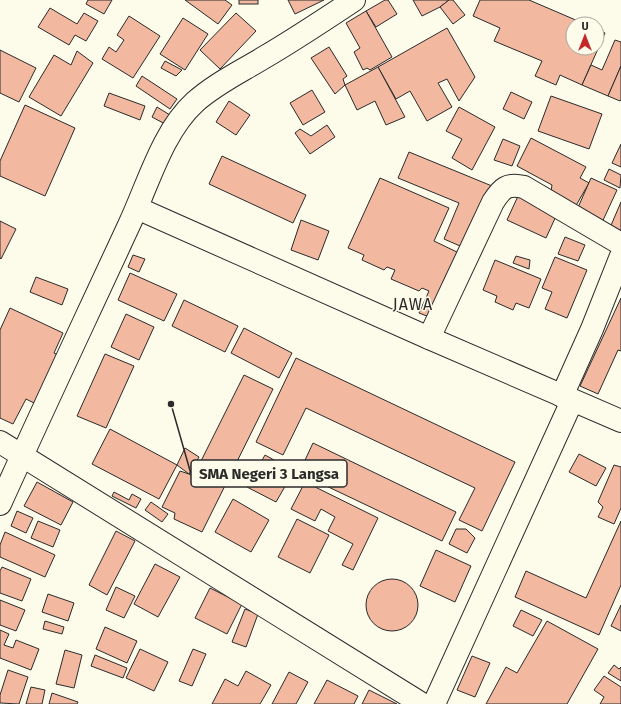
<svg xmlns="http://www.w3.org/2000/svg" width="621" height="704" font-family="'Fira Sans',sans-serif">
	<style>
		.building { fill: #f2b8a0; stroke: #2b2b2b }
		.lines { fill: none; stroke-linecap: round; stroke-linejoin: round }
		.minor-casing { stroke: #2b2b2b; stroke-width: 24 }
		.minor { stroke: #fdfbea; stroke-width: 22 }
		.labels { text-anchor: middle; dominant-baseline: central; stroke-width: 3; stroke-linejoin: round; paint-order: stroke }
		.quarter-label { font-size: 16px; letter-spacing: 1px; fill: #2b2b2b; stroke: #fdfbea }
		.leader { fill: none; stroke: #2b2b2b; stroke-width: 1.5 }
		.callout-dot { fill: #2b2b2b; stroke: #fdfbea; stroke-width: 1.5 }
		.callout { fill: #fdfbea; stroke: #2b2b2b; stroke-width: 1.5 }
		.callout-label { font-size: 15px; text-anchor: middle; font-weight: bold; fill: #2b2b2b }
	</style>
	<rect width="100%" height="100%" fill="#fdfbea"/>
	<g class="building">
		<polygon points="88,0 112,0 104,14 86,4"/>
		<polygon points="185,0 225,0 232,5 218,24"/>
		<rect x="239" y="0" width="19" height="4"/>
		<polygon points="288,0 324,0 295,14"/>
		<polygon points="385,0 388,0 397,14 376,27 366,11"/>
		<polygon points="413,0 449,0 440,7 422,16"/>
		<polygon points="449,0 453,0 465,15 453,24 440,7"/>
		<polygon points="480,0 529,0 585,24 573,24 573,48 597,48 597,29 605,33 582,85 560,75 556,85 535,76 542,61 494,41 500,28 473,16"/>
		<polygon points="50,8 77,24 84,13 98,21 86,41 75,35 69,45 38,27"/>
		<polygon points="366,11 392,57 370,70 367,68 363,70 354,52 360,48 346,23"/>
		<polygon points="236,13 256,31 220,69 200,50"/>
		<polygon points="129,16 160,36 133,78 102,59 109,47 116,52 124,40 117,35"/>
		<polygon points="183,18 208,34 185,70 160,54"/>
		<polygon points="447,28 475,77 459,101 447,79 438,83 452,107 427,121 410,91 396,99 378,67"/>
		<polygon points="615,40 621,42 621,66 608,96 582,85 591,65 602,70"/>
		<polygon points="329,47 347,76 343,79 345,85 335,94 311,58"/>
		<polygon points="0,50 36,68 19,102 0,93"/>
		<polygon points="77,51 93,63 61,116 29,97 54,55 71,65"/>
		<polygon points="165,61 182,70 176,76 161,68"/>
		<polygon points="621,66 621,100 620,101 608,96"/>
		<polygon points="378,67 405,117 386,125 375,101 357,110 345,85"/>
		<polygon points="142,76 177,99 170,109 136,86"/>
		<polygon points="312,90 325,112 303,125 290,103"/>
		<polygon points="511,92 532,102 524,119 503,109"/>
		<polygon points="109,93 145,106 140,120 104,106"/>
		<polygon points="551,96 602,114 589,149 538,131"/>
		<polygon points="229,101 250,115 236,135 216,122"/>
		<polygon points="25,105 75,128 45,196 0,176 0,161"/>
		<polygon points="157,107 170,115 165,124 152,117"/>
		<polygon points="459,107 495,127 472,170 452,158 462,139 446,131"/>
		<polygon points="327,125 335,137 310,154 295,133 300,129 311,136"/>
		<polygon points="531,138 586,167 580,178 589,183 574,209 550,197 552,185 517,166"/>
		<polygon points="503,139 520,146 512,166 494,160"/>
		<polygon points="621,144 621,167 612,163"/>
		<polygon points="409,152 492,186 467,249 444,239 459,203 398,178"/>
		<polygon points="222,156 306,195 293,223 209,184"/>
		<polygon points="609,169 621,175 620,188 604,180"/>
		<polygon points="380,178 449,208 434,241 461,254 432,318 419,313 429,291 422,288 419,291 391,279 395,270 387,267 384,270 362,260 364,255 348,248"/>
		<polygon points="591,178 617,190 599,229 576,212"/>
		<polygon points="518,196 557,214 546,238 507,220"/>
		<polygon points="621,202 621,235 609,230"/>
		<polygon points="301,220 329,231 318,260 291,250"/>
		<polygon points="0,221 16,229 1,259 0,258"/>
		<polygon points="565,237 585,245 578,261 558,254"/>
		<polygon points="133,255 145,259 139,272 128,267"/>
		<polygon points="516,256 530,260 529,269 513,263"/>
		<polygon points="555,257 587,270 567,318 545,309 552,292 542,288"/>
		<polygon points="495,260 541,279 529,308 516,303 513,310 495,302 497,296 483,290"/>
		<polygon points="130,273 177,294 164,321 118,300"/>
		<polygon points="36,277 68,289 62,305 30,292"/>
		<polygon points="621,298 621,351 618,350 598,394 580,386"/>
		<polygon points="184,300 238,326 225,352 172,326"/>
		<polygon points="10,308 63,333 54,353 66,358 42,407 26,399 13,424 0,418 0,330"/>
		<polygon points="126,314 154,327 139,360 111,347"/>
		<polygon points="244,328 292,353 279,378 231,353"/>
		<polygon points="105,354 134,366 106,428 77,416"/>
		<polygon points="296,358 515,462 482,531 459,520 475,488 306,408 283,455 256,442"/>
		<polygon points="244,375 273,389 202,532 174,519 175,513 162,507 180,471 189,474 193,477"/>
		<polygon points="110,429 177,465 159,499 92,464"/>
		<polygon points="313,443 456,512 442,541 299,473"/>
		<polygon points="185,448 199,457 189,474 177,465"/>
		<polygon points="579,454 606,468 596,486 569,472"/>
		<polygon points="265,455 294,471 276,502 247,487"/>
		<polygon points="614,465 621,467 621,508 614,524 598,517 603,507 598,502"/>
		<polygon points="37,482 73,502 61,525 24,506"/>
		<polygon points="305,482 378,518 353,570 342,565 353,544 328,531 335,517 321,509 315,521 291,509"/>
		<polygon points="114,492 129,500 132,494 141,499 136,508 112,496"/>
		<polygon points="233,499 269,520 251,552 215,532"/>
		<polygon points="151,502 168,514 162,522 145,510"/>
		<polygon points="17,511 33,518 26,533 11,526"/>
		<polygon points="297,519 329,535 310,573 278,557"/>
		<polygon points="38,521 60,530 53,547 31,538"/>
		<polygon points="621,521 621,585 599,635 515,597 526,571 586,598"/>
		<polygon points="456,529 466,529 475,538 467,553 449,544"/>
		<polygon points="116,531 135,541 107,595 89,585"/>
		<polygon points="5,532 55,555 45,577 0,557 0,545"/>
		<polygon points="436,550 471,566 455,602 420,586"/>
		<polygon points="155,564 180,577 158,617 134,604"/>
		<polygon points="2,567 31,579 22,601 0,593 0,571"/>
		<circle cx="392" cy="605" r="26"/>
		<polygon points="116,587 135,596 124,618 106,610"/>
		<polygon points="210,588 242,604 227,634 195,618"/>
		<polygon points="48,594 74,603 68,621 42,612"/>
		<polygon points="0,600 25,610 16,631 0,625"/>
		<polygon points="621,605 621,631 611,626"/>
		<polygon points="245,609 258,614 246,647 232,642"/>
		<polygon points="521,610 542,620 533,636 513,626"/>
		<polygon points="45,621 64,627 62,634 43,629"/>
		<polygon points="547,621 598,649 567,704 486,704 506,667 517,673"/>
		<polygon points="105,627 137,641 127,663 96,649"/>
		<polygon points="0,630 9,634 4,645 13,648 16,640 39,649 31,670 0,658"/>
		<polygon points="140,649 168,662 154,691 126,678"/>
		<polygon points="193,649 206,654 192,686 179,681"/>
		<polygon points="65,650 82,655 74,688 56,684"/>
		<polygon points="95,655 127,668 123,678 91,666"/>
		<polygon points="472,656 490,663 475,697 457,690"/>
		<polygon points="614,665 619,669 621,667 621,681 608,673"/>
		<polygon points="8,670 28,677 19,704 0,703 0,695"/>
		<polygon points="246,671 271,685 260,704 212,704 225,679 238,686"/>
		<polygon points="289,672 308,682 296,704 272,704"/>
		<polygon points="604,676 621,687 621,704 600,704 604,697 594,690"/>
		<polygon points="327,680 358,696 354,704 314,704"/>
		<polygon points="31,687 45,690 42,704 26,704"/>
		<polygon points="369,690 397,704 362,704"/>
		<polygon points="52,693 78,702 77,704 49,704"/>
	</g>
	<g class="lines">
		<g class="minor-casing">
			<g id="minor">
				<polyline points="137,208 429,338 621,421"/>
				<path d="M429 338 493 202C502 188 507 183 524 187L621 244"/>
				<polyline points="562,396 592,329 621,256"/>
				<polyline points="0,442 422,704"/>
				<path d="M0 504C42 411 86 318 129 225 148 185 162 132 195 102 215 84 240 72 263 58 294 40 324 20 354 0"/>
				<polyline points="434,704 572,401"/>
			</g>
		</g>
		<use href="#minor" class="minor"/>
	</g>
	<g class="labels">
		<g class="quarter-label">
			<text x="413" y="304">JAWA</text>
		</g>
	</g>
	<path class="leader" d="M171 404L191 474"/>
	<circle class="callout-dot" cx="171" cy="404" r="4"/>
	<rect class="callout" x="191" y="460" width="156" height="27" rx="4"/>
	<g class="callout-label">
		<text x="269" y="479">SMA Negeri 3 Langsa</text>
	</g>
	<g transform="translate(585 36)"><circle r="19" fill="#fdfbea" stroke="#a9a89e"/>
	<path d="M0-3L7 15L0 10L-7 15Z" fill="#c62828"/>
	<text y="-6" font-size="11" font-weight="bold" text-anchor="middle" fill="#2b2b2b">U</text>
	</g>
</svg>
